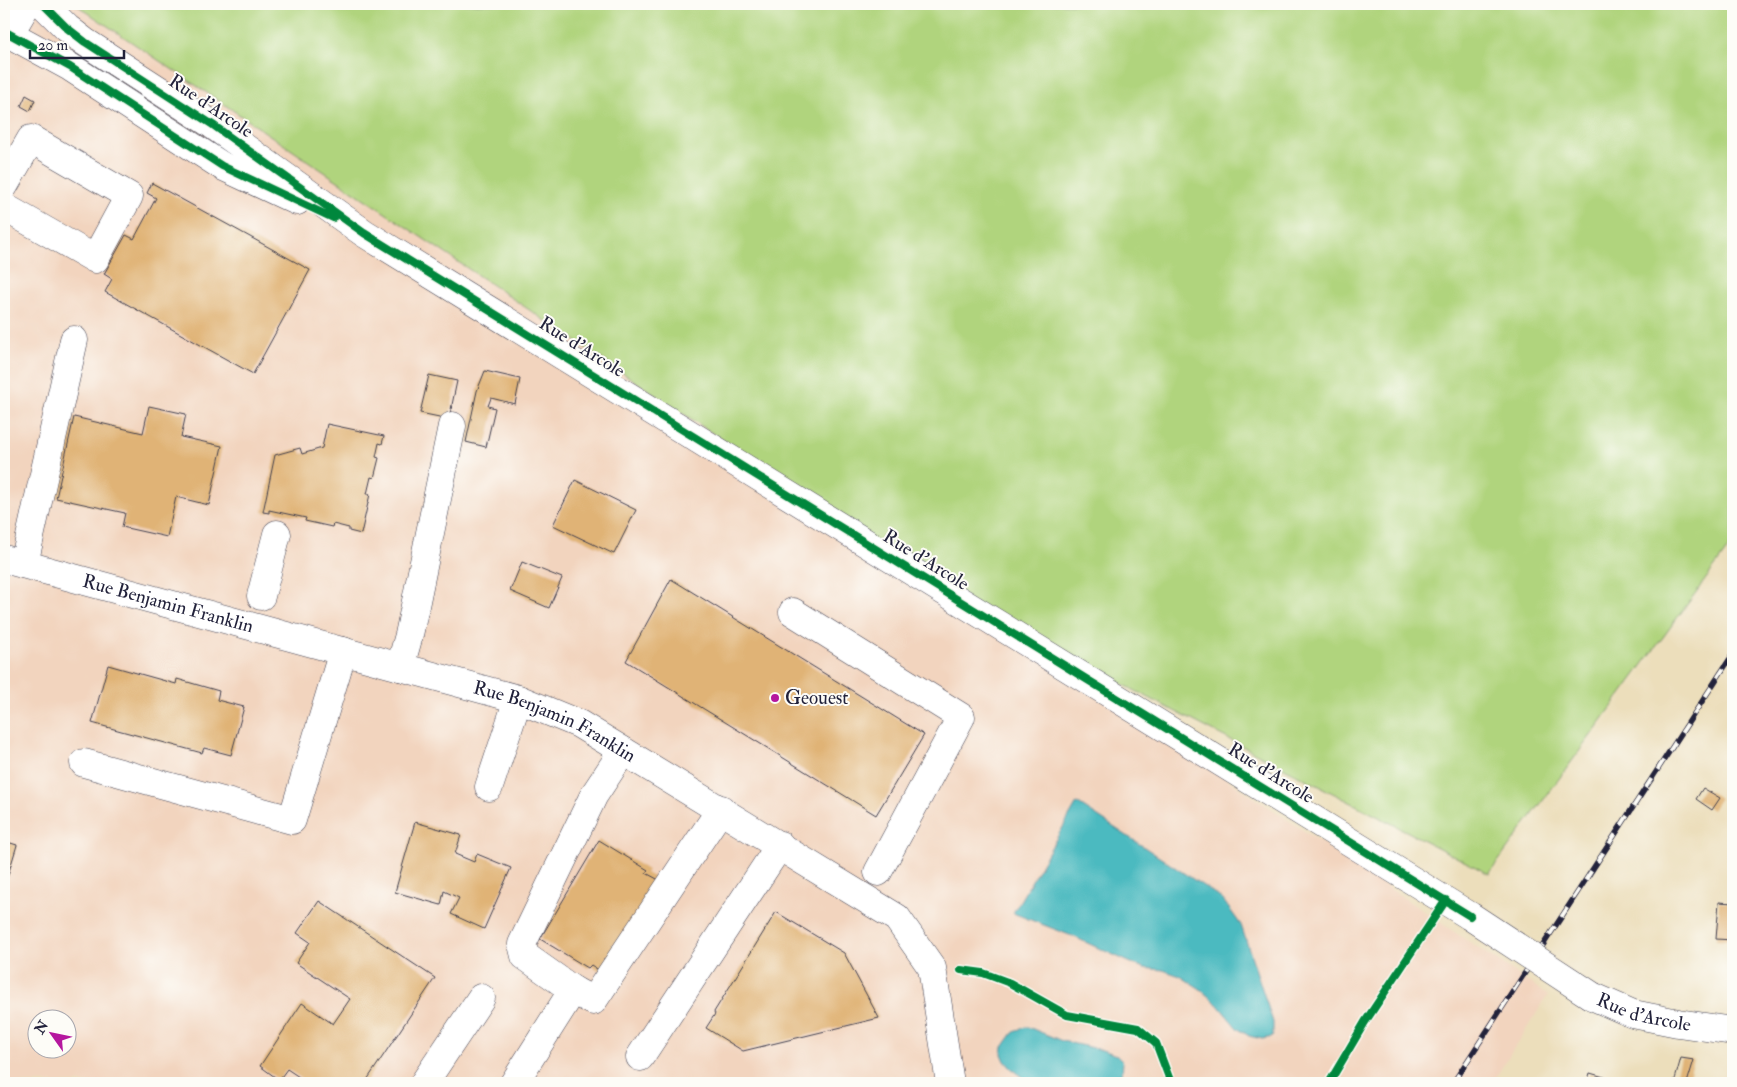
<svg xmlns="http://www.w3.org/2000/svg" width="1737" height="1087" font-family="'IM FELL Double Pica',serif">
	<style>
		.built { fill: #f2d4be; fill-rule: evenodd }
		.green { fill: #b0d47d; stroke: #697b5c }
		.water { fill: #4bbac0; stroke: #366e7e }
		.building { fill: #e0b376 }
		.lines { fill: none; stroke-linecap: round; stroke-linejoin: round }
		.minor-casing { stroke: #403e4e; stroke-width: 29 }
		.major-casing { stroke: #403e4e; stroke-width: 29 }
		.minor { stroke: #fff; stroke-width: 28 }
		.major { stroke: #fff; stroke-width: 28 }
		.rail-casing { stroke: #22223b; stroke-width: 5.5 }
		.rail { stroke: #fdfcf7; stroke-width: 4; stroke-dasharray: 11; stroke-linecap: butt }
		.major-bridge-casing { stroke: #403e4e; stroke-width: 29; stroke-linecap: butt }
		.major-bridge { stroke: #fff; stroke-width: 28 }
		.cycleway-casing { stroke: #fdfcf7; stroke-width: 11 }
		.cycleway { stroke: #00873e; stroke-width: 8 }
		.poi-dot { fill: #b5179e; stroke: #fdfcf7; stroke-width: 2 }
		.labels { text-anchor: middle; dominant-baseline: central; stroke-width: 4; stroke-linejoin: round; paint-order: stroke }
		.street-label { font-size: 19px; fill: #22223b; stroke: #fdfcf7 }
		.poi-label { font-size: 19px; fill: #22223b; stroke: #fdfcf7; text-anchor: start }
	</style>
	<rect width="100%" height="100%" fill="#fdfcf7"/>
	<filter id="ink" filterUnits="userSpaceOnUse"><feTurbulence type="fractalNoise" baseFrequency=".02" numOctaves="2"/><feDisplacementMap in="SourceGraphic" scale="10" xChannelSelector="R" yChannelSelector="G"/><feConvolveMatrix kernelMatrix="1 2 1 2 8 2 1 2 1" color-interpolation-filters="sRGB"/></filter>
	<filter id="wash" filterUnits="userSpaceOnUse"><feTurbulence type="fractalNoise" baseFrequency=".0096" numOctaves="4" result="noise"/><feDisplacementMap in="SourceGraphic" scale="20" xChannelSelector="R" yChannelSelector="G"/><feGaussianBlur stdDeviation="1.12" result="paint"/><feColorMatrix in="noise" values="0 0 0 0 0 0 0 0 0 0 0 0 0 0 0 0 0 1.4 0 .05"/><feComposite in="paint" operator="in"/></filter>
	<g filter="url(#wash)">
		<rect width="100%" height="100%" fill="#ecdebb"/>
		<path class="built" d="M4 4H75L1548 995 1492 1083H4ZM38 1020H68V1050H38Z"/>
		<polygon class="green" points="75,4 1733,4 1733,542 1489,874 960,600"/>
		<g class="water">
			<polygon points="1077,803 1211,891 1223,900 1241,925 1273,1022 1273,1037 1262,1039 1249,1036 1237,1028 1218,1005 1199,988 1180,976 1163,970 1144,968 1129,962 1072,936 1013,913"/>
			<polygon points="1028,1027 1062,1041 1106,1051 1116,1055 1123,1062 1122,1074 1115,1083 1031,1083 1011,1068 1005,1061 1002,1054 1003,1047 1013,1033 1021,1028"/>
		</g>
		<g id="blocks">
			<g class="building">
				<polygon points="26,95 35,100 30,111 21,106"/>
				<polygon points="152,183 310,270 253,374 105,292 112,279 104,274 126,235 134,239 156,198 147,193"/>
				<polygon points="485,371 520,379 515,404 491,398 488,406 495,408 486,447 466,442 477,391"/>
				<polygon points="429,375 457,381 449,419 420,413"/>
				<polygon points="149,406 186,414 181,437 222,446 209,505 176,497 167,537 122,527 125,513 56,498 74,417 143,433"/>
				<polygon points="327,424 384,436 382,444 379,443 376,457 379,458 374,478 371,477 367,494 370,494 361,534 349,531 349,528 333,524 332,527 305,521 306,518 269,510 269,513 263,512 275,455 300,448 302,454 322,448"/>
				<polygon points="575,480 636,510 614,554 553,525"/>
				<polygon points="522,562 562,578 549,608 510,591"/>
				<polygon points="671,579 924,735 876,815 626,661"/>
				<polygon points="108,665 176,684 177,679 219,691 217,700 244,707 231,755 204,748 202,753 92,723"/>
				<polygon points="1703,788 1720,798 1712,810 1696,799"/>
				<polygon points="415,822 461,835 455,854 474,862 477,854 511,868 484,929 451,914 459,898 444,891 441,905 395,892"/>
				<polygon points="599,840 648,870 646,873 659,880 603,973 591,965 588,968 540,939"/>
				<polygon points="4,841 17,845 4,888"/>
				<polygon points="319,901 435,978 365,1083 308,1083 287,1069 279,1080 260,1066 302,1003 333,1024 350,999 296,963 310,942 297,933"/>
				<polygon points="1719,902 1733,903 1733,940 1716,939"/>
				<polygon points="776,912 844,953 879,1018 743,1051 706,1028 715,1014 714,1012"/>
				<polygon points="1681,1058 1694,1060 1687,1083 1674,1083"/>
				<polygon points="1590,1073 1625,1083 1587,1083"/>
			</g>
		</g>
	</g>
	<g filter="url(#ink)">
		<use href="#blocks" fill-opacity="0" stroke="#403e4e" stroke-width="1"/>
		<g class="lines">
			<g class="minor-casing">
				<g id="minor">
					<polyline points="4,186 31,139 129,196 95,259 4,207"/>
					<path id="s1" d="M4 559 518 699 579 724 897 918 932 968 950 1083"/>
					<polyline points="24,564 74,340"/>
					<polyline points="261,596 277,534"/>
					<polyline points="793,612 961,717 878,872"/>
					<polyline points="400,667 409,635 452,426"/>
					<polyline points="84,763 292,820 343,651"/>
					<polyline points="489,787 518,699"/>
					<polyline points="573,990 525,956 522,944 594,795 623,751"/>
					<polyline points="640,1057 780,845"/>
					<polyline points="424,1083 481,998"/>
					<polyline points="514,1083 573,990 593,1001 721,809"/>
				</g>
			</g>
			<g class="major-casing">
				<g id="major">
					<polyline points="43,4 67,28 85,42 213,125 364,233 1470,916"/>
					<polyline points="4,30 17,21 27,4"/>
					<polyline points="4,31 70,67 222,166 297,201"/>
					<path id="s2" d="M1592 996 1633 1014 1678 1023 1733 1031"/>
				</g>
			</g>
			<use href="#minor" class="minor"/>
			<use href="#major" class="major"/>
			<g class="rail-casing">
				<polyline id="rail" points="1453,1083 1733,654"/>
			</g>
			<use href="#rail" class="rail"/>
			<g class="major-bridge-casing">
				<polyline id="major-bridge" points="1470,916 1592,996"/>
			</g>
			<use href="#major-bridge" class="major-bridge"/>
			<g class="cycleway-casing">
				<g id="cycleway">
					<polyline points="43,4 67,28 85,42 213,125 364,233 1470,916"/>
					<polyline points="4,31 70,67 222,166 333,218"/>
					<polyline points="961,970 983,973 1010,983 1067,1015 1138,1028 1156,1043 1171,1083"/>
					<polyline points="1329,1083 1365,1022 1446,900"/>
				</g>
			</g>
			<use href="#cycleway" class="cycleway"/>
		</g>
	</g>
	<circle class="poi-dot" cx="775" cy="698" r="5"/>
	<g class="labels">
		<g class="street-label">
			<text transform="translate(211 106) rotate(34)">Rue d'Arcole</text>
			<text transform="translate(582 347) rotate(32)">Rue d'Arcole</text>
			<text transform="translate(926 560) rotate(32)">Rue d'Arcole</text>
			<text stroke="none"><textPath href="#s1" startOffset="170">Rue Benjamin Franklin</textPath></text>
			<text stroke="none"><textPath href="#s1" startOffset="575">Rue Benjamin Franklin</textPath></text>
			<text transform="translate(1271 773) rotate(32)">Rue d'Arcole</text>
			<text stroke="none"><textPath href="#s2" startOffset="55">Rue d'Arcole</textPath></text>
		</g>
		<g class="poi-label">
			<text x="785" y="698">Geouest</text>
		</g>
	</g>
	<rect width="1737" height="1087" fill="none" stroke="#fdfcf7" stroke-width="20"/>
	<g transform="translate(52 1034) rotate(303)"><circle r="24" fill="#fdfcf7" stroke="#a5a5ac"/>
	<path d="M0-4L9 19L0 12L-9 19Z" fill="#b5179e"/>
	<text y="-8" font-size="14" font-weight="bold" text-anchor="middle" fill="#22223b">N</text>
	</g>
	<path d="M30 50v8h94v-8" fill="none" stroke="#22223b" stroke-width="2.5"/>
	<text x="38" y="50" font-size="15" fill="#22223b" stroke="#fdfcf7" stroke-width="4" paint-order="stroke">20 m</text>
</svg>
